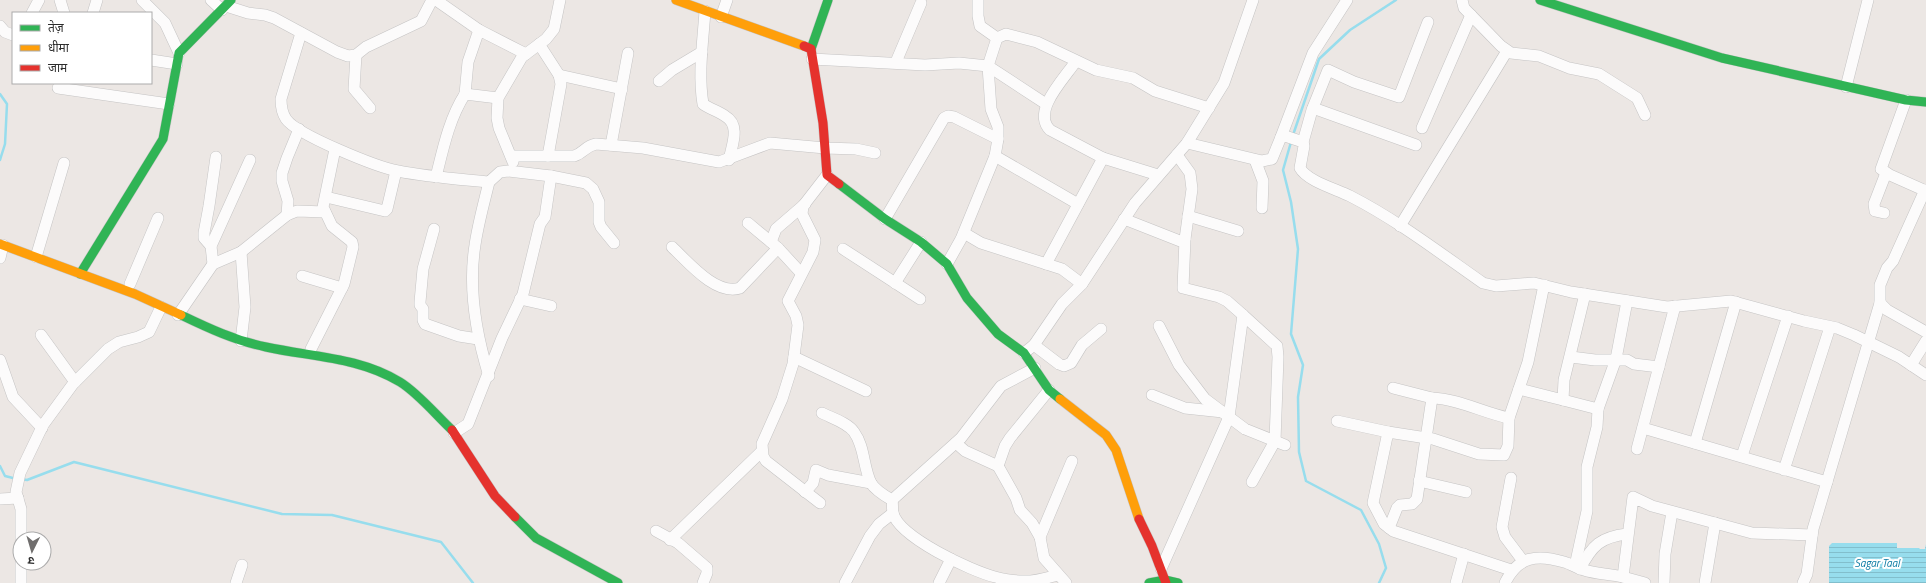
<svg xmlns="http://www.w3.org/2000/svg" width="1926" height="583" font-family="'Titillium Web','Noto Sans Devanagari',sans-serif">
	<style>
		.water { fill: url(#water-rules) }
		.lines { fill: none; stroke-linecap: round; stroke-linejoin: round }
		.stream { stroke: #97dded; stroke-width: 2.5 }
		.street-casing { stroke: #c5c4c4; stroke-width: 12 }
		.fast-casing { stroke: #c5c4c4; stroke-width: 10 }
		.slow-casing { stroke: #c5c4c4; stroke-width: 10 }
		.jam-casing { stroke: #c5c4c4; stroke-width: 10 }
		.street { stroke: #fcfbfb; stroke-width: 11 }
		.fast { stroke: #30b455; stroke-width: 9 }
		.slow { stroke: #ff9f0a; stroke-width: 9 }
		.jam { stroke: #e5322d; stroke-width: 9 }
		.labels { text-anchor: middle; dominant-baseline: central; stroke-width: 4; stroke-linejoin: round; paint-order: stroke }
		.water-label { font-size: 11px; font-style: italic; fill: #0b7aa3; stroke: #fff }
	</style>
	<defs>
		<pattern id="water-rules" width="6" height="5" patternUnits="userSpaceOnUse"><rect width="6" height="5" fill="#97dded"/><path d="M0 2.5h6" fill="none" stroke="#82becc"/></pattern>
	</defs>
	<rect width="100%" height="100%" fill="#ece7e4"/>
	<polygon class="water" points="1832,543 1897,543 1897,548 1919,548 1920,549 1925,549 1926,544 1926,583 1829,583 1829,546"/>
	<g class="lines">
		<g class="stream">
			<polyline points="0,94 7,104 5,144 0,160"/>
			<polyline points="1293,135 1319,59 1350,30 1396,0"/>
			<polyline points="1291,142 1283,170 1291,202 1298,249 1291,334 1303,365 1298,397 1299,452 1306,481 1361,510 1379,544 1386,568 1379,583"/>
			<polyline points="0,466 5,476 17,479"/>
			<polyline points="21,479 27,480 74,462 282,514 332,515 441,542 473,583"/>
		</g>
		<g class="street-casing">
			<g id="street">
				<polyline points="60,0 64,13"/>
				<polyline points="142,0 165,23 179,53"/>
				<polyline points="211,0 222,10"/>
				<polyline points="436,0 479,30"/>
				<polyline points="978,0 978,16 980,26 997,38"/>
				<polyline points="1462,0 1464,8 1501,46 1511,53 1539,56 1569,68 1599,74 1637,98 1645,115"/>
				<polyline points="226,6 248,13 265,15 274,18 337,52 348,56 356,55 366,47 421,21 432,0"/>
				<path d="M705 11C703 41 698 74 703 104 710 109 718 111 725 116 741 125 732 145 729 160"/>
				<polyline points="32,13 39,0"/>
				<polyline points="93,13 97,0"/>
				<polyline points="721,17 727,0"/>
				<polyline points="0,26 5,32 13,35"/>
				<path d="M301 33 281 99C281 106 282 113 286 119 297 135 377 167 398 171 428 177 459 179 489 182L500 172 508 171 551 176 586 183 593 189 599 202V222L601 227 614 243"/>
				<polyline points="539,44 559,75 561,84 548,156"/>
				<polyline points="356,55 354,89 370,108"/>
				<polyline points="812,59 925,65 959,63 988,66 997,38 1006,34 1037,42 1096,70 1133,78 1155,91 1209,108"/>
				<polyline points="151,60 177,64"/>
				<path d="M1076 61C1065 78 1031 111 1050 130L1103 158 1158 175"/>
				<polyline points="896,62 921,3"/>
				<polyline points="988,66 1046,104"/>
				<polyline points="559,75 622,89"/>
				<polyline points="659,81 672,70 702,52"/>
				<polyline points="1846,87 1868,0"/>
				<polyline points="58,88 169,104"/>
				<polyline points="465,94 468,62 479,30 526,54"/>
				<polyline points="1906,100 1881,169 1890,175 1926,191"/>
				<polyline points="1313,108 1416,145"/>
				<polyline points="1422,128 1471,15"/>
				<polyline points="1281,137 1313,53 1347,0"/>
				<polyline points="1303,142 1312,110 1328,70 1354,82 1399,97 1428,22"/>
				<path d="M1187 143 1262 161 1272 159 1281 137 1285 136 1303 142 1304 146 1300 168C1307 181 1336 189 1350 196 1397 220 1440 253 1483 283L1496 286 1534 283 1571 292 1667 307 1731 301 1804 321 1837 328 1854 335 1899 357 1926 375"/>
				<polyline points="611,145 628,53"/>
				<path d="M511 156H574C584 153 585 146 596 144L643 148 719 162 770 143 825 148 856 149 875 153"/>
				<polyline points="995,156 1078,204"/>
				<polyline points="1255,160 1263,181 1262,208"/>
				<polyline points="513,162 499,128 497,118 498,98 522,57 546,39 554,29 560,0"/>
				<path d="M436 177C443 149 449 119 465 94L498 98"/>
				<polyline points="326,197 385,211 387,209 396,171"/>
				<polyline points="1884,213 1875,211 1874,204 1886,173"/>
				<polyline points="287,215 288,201 282,181 282,173 287,158 299,129"/>
				<polyline points="1188,216 1238,231"/>
				<polyline points="885,219 944,118 948,116 954,117 998,139"/>
				<polyline points="1124,219 1180,241 1185,239 1192,189 1190,173 1177,155"/>
				<polyline points="748,223 778,248 801,273"/>
				<polyline points="1400,226 1507,51"/>
				<polyline points="434,229 423,269 420,302 420,305 423,309 423,320 425,324 459,336 478,339"/>
				<polyline points="964,233 981,243 1062,269 1082,284"/>
				<polyline points="1185,239 1183,288 1219,297 1227,301 1243,315"/>
				<polyline points="771,242 776,229 805,204"/>
				<polyline points="211,246 204,238 204,233 209,206 216,157"/>
				<path d="M672 247C688 262 716 296 740 288L778 248"/>
				<polyline points="843,249 920,299"/>
				<polyline points="36,257 64,163"/>
				<polyline points="0,258 3,245"/>
				<polyline points="213,264 211,246 250,160"/>
				<polyline points="947,264 961,239 995,156 998,139 998,127 991,109 988,66"/>
				<polyline points="1046,264 1103,158"/>
				<polyline points="302,276 342,288"/>
				<polyline points="895,283 921,242"/>
				<polyline points="130,284 158,218"/>
				<polyline points="520,299 551,306"/>
				<polyline points="1880,303 1887,310 1926,332"/>
				<polyline points="178,315 213,264 241,252 287,215 297,211 325,212"/>
				<polyline points="1159,326 1179,365 1205,399 1245,429 1285,445"/>
				<polyline points="41,335 75,382"/>
				<polyline points="241,341 245,307 241,252"/>
				<polyline points="1034,345 1059,364 1064,366 1071,363 1082,345 1101,329"/>
				<polyline points="311,349 344,284 353,247 352,242 332,226 323,207 335,149"/>
				<polyline points="1024,353 1034,345 1062,304 1082,284 1135,203 1187,143 1224,83 1253,0"/>
				<polyline points="794,357 866,391"/>
				<polyline points="1571,357 1595,360 1627,360 1634,364 1659,367"/>
				<polyline points="0,360 13,397 42,428"/>
				<polyline points="1911,365 1926,341"/>
				<path d="M489 376C476 334 468 289 475 245 478 224 484 203 489 182"/>
				<polyline points="1393,388 1432,398"/>
				<polyline points="1519,389 1563,400 1564,380 1585,294"/>
				<polyline points="1152,395 1185,408 1223,412"/>
				<polyline points="1563,400 1598,409 1616,359 1627,301"/>
				<path d="M822 413C832 418 848 423 854 432 865 447 863 467 871 483 875 490 885 496 892 500L961 438 1001 386 1035 368"/>
				<polyline points="1337,421 1388,432"/>
				<polyline points="1643,428 1827,482"/>
				<polyline points="454,433 468,424 502,338 523,294 540,224 545,217 551,176"/>
				<polyline points="956,443 965,451 998,466 1016,498 1020,510 1032,523 1040,537 1044,558 1066,583"/>
				<polyline points="1695,443 1736,302"/>
				<polyline points="1637,449 1675,306"/>
				<polyline points="1742,456 1788,316"/>
				<polyline points="998,466 1005,446 1010,438 1049,390"/>
				<polyline points="1784,470 1830,327"/>
				<polyline points="1511,478 1502,527 1505,537 1523,561"/>
				<polyline points="1419,481 1466,492"/>
				<polyline points="805,492 813,483 816,470 828,475 871,483"/>
				<polyline points="0,499 18,498"/>
				<path d="M892 500C893 504 892 509 893 513 899 537 971 571 995 577 1003 579 1013 581 1022 581 1035 582 1046 578 1058 575"/>
				<polyline points="820,503 766,461 763,456 762,444 782,399 793,364 798,325 796,316 788,301 813,252 815,240 802,214 803,206 827,175"/>
				<path d="M1389 528 1397 508 1400 505 1412 504 1417 499 1432 398C1459 399 1484 413 1509 418"/>
				<polyline points="656,531 678,543 707,568 707,573 703,583"/>
				<polyline points="1040,537 1072,461"/>
				<polyline points="21,539 21,509 16,492 20,473 43,425 73,384 108,349 119,342 138,337 149,332 161,307"/>
				<polyline points="670,540 762,451"/>
				<polyline points="21,563 21,583"/>
				<polyline points="1575,566 1587,511 1587,467 1597,427 1598,409"/>
				<polyline points="1161,569 1229,417 1243,315 1277,346 1278,357 1275,441 1252,482"/>
				<path d="M1580 569C1592 545 1601 537 1627 534"/>
				<polyline points="1511,570 1393,531 1384,524 1373,503 1388,432 1433,439 1479,454 1504,455 1508,446 1509,418 1528,362 1544,285"/>
				<polyline points="1623,577 1645,583"/>
				<polyline points="236,583 242,565"/>
				<polyline points="845,583 870,536 879,524 893,513"/>
				<polyline points="939,583 951,559"/>
				<polyline points="1456,583 1464,554"/>
				<path d="M1505 583C1518 556 1537 554 1564 562 1571 564 1577 568 1584 570 1596 574 1610 574 1623 577L1633 497 1652 506 1752 533 1812 535"/>
				<polyline points="1664,583 1665,554 1672,512"/>
				<polyline points="1705,583 1715,523"/>
				<polyline points="1803,583 1807,574 1813,529 1880,303 1880,285 1887,268 1893,261 1925,190"/>
			</g>
		</g>
		<g class="fast-casing">
			<g id="fast">
				<polyline points="1540,0 1722,58 1906,100 1926,102"/>
				<polyline points="811,49 828,0"/>
				<polyline points="839,184 885,219 921,242 947,264 967,298 998,334 1024,353 1049,390 1060,399"/>
				<polyline points="80,274 163,139 179,53 231,0"/>
				<path d="M181 315C208 328 236 341 266 347 312 357 359 357 400 382 418 393 436 415 452 430"/>
				<polyline points="515,517 536,538 618,583"/>
				<polyline points="1149,583 1165,580 1178,583"/>
			</g>
		</g>
		<g class="slow-casing">
			<g id="slow">
				<polyline points="676,0 804,46"/>
				<polyline points="0,244 135,294 181,315"/>
				<polyline points="1060,399 1106,435 1116,450 1139,519"/>
			</g>
		</g>
		<g class="jam-casing">
			<g id="jam">
				<polyline points="804,46 811,49 823,123 827,175 839,184"/>
				<polyline points="452,430 495,496 515,517"/>
				<polyline points="1139,519 1152,546 1166,583"/>
			</g>
		</g>
		<use href="#street" class="street"/>
		<use href="#fast" class="fast"/>
		<use href="#slow" class="slow"/>
		<use href="#jam" class="jam"/>
	</g>
	<g class="labels">
		<g class="water-label">
			<text x="1877" y="563">Sagar Taal</text>
		</g>
	</g>
	<rect x="12" y="12" width="140" height="72" fill="#ffffff" stroke="#ababab"/>
	<rect x="20" y="25" width="20" height="6" fill="#30b455" stroke="#ababab"/>
	<text x="48" y="32" font-size="12" fill="#2d2d2d">तेज़</text>
	<rect x="20" y="45" width="20" height="6" fill="#ff9f0a" stroke="#ababab"/>
	<text x="48" y="52" font-size="12" fill="#2d2d2d">धीमा</text>
	<rect x="20" y="65" width="20" height="6" fill="#e5322d" stroke="#ababab"/>
	<text x="48" y="72" font-size="12" fill="#2d2d2d">जाम</text>
	<g transform="translate(32 551) rotate(185)"><circle r="19" fill="#ffffff" stroke="#ababab"/>
	<path d="M0-3L7 15L0 10L-7 15Z" fill="#706e6d"/>
	<text y="-6" font-size="11" font-weight="bold" text-anchor="middle" fill="#2d2d2d">उ</text>
	</g>
</svg>
